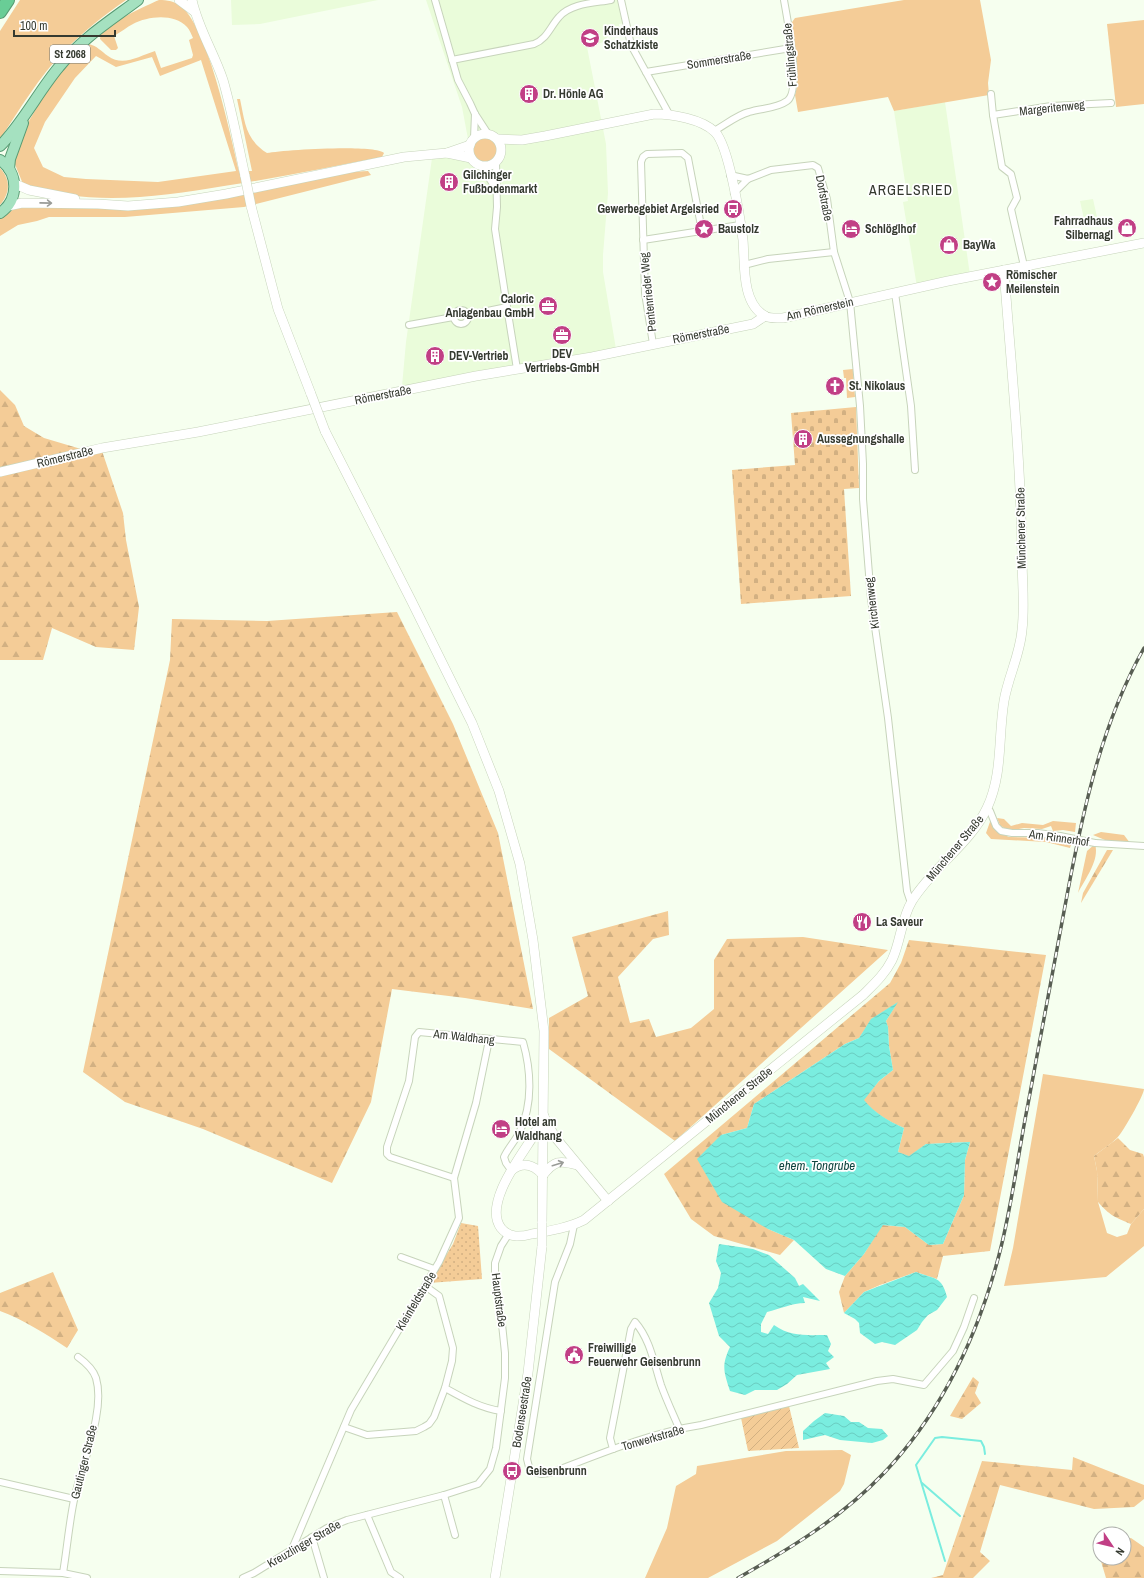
<svg xmlns="http://www.w3.org/2000/svg" width="1144" height="1578" font-family="'Archivo Narrow',sans-serif">
	<style>
		.built { fill: #eafcda }
		.grass { fill: #f4cc97; fill-rule: evenodd }
		.forest { fill: url(#forest-firs) }
		.cemetery { fill: url(#cemetery-stones) }
		.park { fill: url(#park-dots) }
		.garden { fill: url(#garden-furrows) }
		.water { fill: url(#water-waves) }
		.lines { fill: none; stroke-linecap: round; stroke-linejoin: round }
		.stream { stroke: #7aeddf; stroke-width: 2 }
		.street-casing { stroke: #c7d4bb; stroke-width: 8 }
		.secondary-casing { stroke: #c7d4bb; stroke-width: 10 }
		.primary-casing { stroke: #579a72; stroke-width: 12 }
		.highway-casing { stroke: #579a72; stroke-width: 14 }
		.street { stroke: #fff; stroke-width: 6 }
		.secondary { stroke: #fff; stroke-width: 9 }
		.primary { stroke: #a5e1c0; stroke-width: 10 }
		.highway { stroke: #69cd96; stroke-width: 12 }
		.rail-casing { stroke: #585e53; stroke-width: 3.5 }
		.rail { stroke: #fff; stroke-width: 2; stroke-dasharray: 6; stroke-linecap: butt }
		.street-bridge-casing { stroke: #c7d4bb; stroke-width: 8; stroke-linecap: butt }
		.secondary-bridge-casing { stroke: #c7d4bb; stroke-width: 10; stroke-linecap: butt }
		.street-bridge { stroke: #fff; stroke-width: 6 }
		.secondary-bridge { stroke: #fff; stroke-width: 9 }
		.oneway { stroke: #9a9c98 }
		.labels { text-anchor: middle; dominant-baseline: central; stroke-width: 3.5; stroke-linejoin: round; paint-order: stroke }
		.shield { fill: #fff; stroke: #72756e; stroke-width: 1 }
		.shield-label { font-size: 11px; font-weight: bold; fill: #353a30 }
		.poi-label { font-size: 12px; font-weight: bold; fill: #353a30; stroke: #fff; text-anchor: start }
		.street-label { font-size: 12px; fill: #353a30; stroke: #fff }
		.water-label { font-size: 13px; font-style: italic; fill: #0f453f; stroke: #fff }
		.quarter-label { font-size: 14px; letter-spacing: 1px; fill: #353a30; stroke: #fff }
	</style>
	<defs>
		<pattern id="forest-firs" width="22" height="20" patternUnits="userSpaceOnUse"><rect width="22" height="20" fill="#f4cc97"/><path d="M5 1l3.5 6h-7zM16 11l3.5 6h-7z" fill="#d2b082"/></pattern>
		<pattern id="cemetery-stones" width="16" height="16" patternUnits="userSpaceOnUse"><rect width="16" height="16" fill="#f4cc97"/><path d="M2 7V4a2 2 0 0 1 4 0v3zM10 15v-3a2 2 0 0 1 4 0v3z" fill="#d2b082"/></pattern>
		<pattern id="park-dots" width="8" height="8" patternUnits="userSpaceOnUse"><rect width="8" height="8" fill="#f4cc97"/><path d="M2 2h.1M6 6h.1" fill="none" stroke="#d2b082" stroke-width="1.8" stroke-linecap="round"/></pattern>
		<pattern id="garden-furrows" width="10" height="10" patternUnits="userSpaceOnUse"><rect width="10" height="10" fill="#f4cc97"/><path d="M-1 1l2-2M0 10L10 0M9 11l2-2" fill="none" stroke="#d2b082"/></pattern>
		<pattern id="water-waves" width="16" height="10" patternUnits="userSpaceOnUse"><rect width="16" height="10" fill="#7aeddf"/><path d="M0 5q4-4 8 0t8 0" fill="none" stroke="#6accc0"/></pattern>
	</defs>
	<rect width="100%" height="100%" fill="#f6ffef"/>
	<g class="built">
		<polygon points="231,0 378,0 260,24 232,25"/>
		<polygon points="426,0 620,0 625,23 619,24 620,31 607,37 607,41 587,47 606,144 608,193 603,255 603,272 616,349 402,386 406,342 433,151 463,144 468,139 462,107"/>
		<polygon points="945,102 970,275 917,287 903,202 908,201 894,111"/>
		<polygon points="1093,199 1097,217 1084,219 1080,201"/>
	</g>
	<g class="grass">
		<path d="M20 0H126C104 15 83 32 64 51 39 77 20 109 0 139V31Z"/>
		<path d="M159 0C167 0 175 1 182 7 209 31 230 133 239 171H252L237 99H240C245 122 245 139 267 153 284 150 374 144 384 153L382 157C329 167 277 178 224 186 158 197 88 207 23 184L14 162 20 136 46 92 59 73 86 46 89 44C97 46 101 51 108 56 123 67 139 56 155 51L161 68 192 58 193 55 189 40 193 38C191 34 190 30 187 27 174 13 148 16 133 24 127 27 121 32 114 36L118 48 116 50H111L100 39C100 38 101 34 101 33 107 24 147 5 159 0ZM96 56 116 67 152 57 160 76 201 60 236 171 158 182 86 179 64 177 43 167 34 148 45 122 75 78Z"/>
		<polygon points="904,0 980,0 991,60 988,83 989,95 894,111 888,97 798,112 795,95 797,86 790,25 795,18"/>
		<polygon points="1144,20 1144,104 1116,107 1107,24"/>
		<circle cx="485" cy="150" r="12"/>
		<path d="M0 168C11 180 10 193 0 205Z"/>
		<polygon points="368,171 371,175 244,207 125,217 49,217 37,221 18,225 0,236 0,219 14,209 21,206 112,209 351,172"/>
		<polygon points="853,369 855,397 847,398 846,378 844,378 843,370"/>
		<polygon points="997,818 1004,819 1011,826 1022,823 1043,825 1053,821 1076,823 1075,832 1063,830 1053,831 1051,826 1042,829 1024,828 1008,831 1000,825"/>
		<polygon points="991,819 998,832 1009,837 1060,838 1072,841 1070,848 1046,842 991,839 986,833"/>
		<polygon points="1101,832 1124,835 1130,843 1105,840 1093,835"/>
		<path d="M1095 844C1100 860 1085 879 1078 893L1087 851Z"/>
		<path d="M1043 1074 1144 1089C1144 1095 1122 1134 1117 1138 1110 1145 1101 1150 1094 1156L1097 1171 1098 1202 1107 1233 1117 1237 1127 1234 1131 1224 1144 1209V1246L1106 1277 1004 1286 1013 1248Z"/>
		<polygon points="842,1450 851,1455 844,1484 840,1491 777,1541 708,1578 645,1578 667,1528 676,1486 696,1474 697,1466 786,1451"/>
	</g>
	<g class="forest">
		<polygon points="0,390 15,405 24,426 44,438 81,449 102,451 123,513 126,540 139,607 134,650 96,647 52,628 43,660 0,660"/>
		<polygon points="397,612 453,724 498,833 533,1009 465,998 392,989 371,1102 332,1183 203,1129 125,1102 83,1072 170,660 172,619 267,621"/>
		<polygon points="1107,850 1113,850 1081,903 1083,893"/>
		<polygon points="668,911 669,935 653,939 618,977 630,1023 649,1019 656,1037 691,1028 714,1009 714,960 727,939 803,937 888,950 675,1141 549,1049 549,1018 588,996 572,937"/>
		<path d="M909 940 1046 955 990 1251 943 1256 937 1279 916 1272 880 1285 864 1292 844 1313 839 1292 845 1276 864 1254 882 1225 905 1227 929 1245 943 1244 964 1195 965 1160 970 1142 926 1144 909 1157 898 1152 904 1128C887 1121 875 1113 863 1100L879 1081 893 1070 889 1046 888 1027 886 1021 897 1003 872 1019 859 1038 845 1044 754 1104 747 1128 721 1135 768 1229 794 1240 780 1255 714 1236 691 1219 664 1174 890 983 901 963Z"/>
		<path d="M1118 1138 1130 1150 1143 1154 1144 1157V1209L1131 1224C1116 1218 1109 1215 1098 1202L1097 1171 1094 1156Z"/>
		<path d="M53 1272 78 1330 67 1348C46 1334 24 1320 0 1311V1293Z"/>
		<polygon points="973,1377 979,1382 975,1393 981,1403 962,1419 950,1416"/>
		<polygon points="1073,1457 1144,1485 1144,1499 1134,1507 1094,1509 1000,1485 980,1552 990,1561 973,1578 931,1578 943,1575 982,1461 1072,1470"/>
		<polygon points="1131,1538 1144,1547 1144,1578 1106,1578 1100,1558 1124,1558 1124,1539"/>
	</g>
	<polygon class="cemetery" points="856,407 859,488 844,489 851,596 741,604 732,470 795,465 791,413"/>
	<polygon class="park" points="461,1223 478,1226 482,1279 429,1283 453,1244"/>
	<polygon class="garden" points="789,1406 799,1448 748,1451 741,1418"/>
	<g class="water">
		<path d="M898 1002 886 1021 888 1027 889 1046 893 1070 879 1081 864 1100C875 1113 888 1121 904 1128L898 1152 909 1156 926 1144 970 1142 965 1160 964 1195 943 1244 929 1245 905 1227 883 1225 864 1254 845 1276 826 1269 794 1240 768 1229 722 1202 697 1159 721 1135 747 1128 754 1104 845 1044 859 1038 871 1019Z"/>
		<path d="M719 1244 753 1249 769 1255 795 1278 799 1286 803 1284 820 1301 803 1297 805 1303C792 1303 780 1309 767 1312L761 1324V1332L768 1334 774 1325C791 1337 807 1335 827 1335L831 1344 828 1351 834 1357 826 1363 830 1369 797 1375 787 1384 777 1390H755L745 1395 730 1391C724 1372 721 1366 730 1347L719 1336 709 1303 718 1288 721 1273 716 1261Z"/>
		<path d="M916 1272C934 1279 942 1276 947 1297L937 1310 928 1315 922 1322 917 1330 895 1345 882 1342 875 1344 860 1333 859 1323 855 1319 844 1313 864 1292Z"/>
		<polygon points="825,1413 844,1416 851,1422 859,1422 868,1428 882,1429 888,1436 883,1440 872,1443 840,1440 825,1435 803,1440 803,1431 814,1421"/>
	</g>
	<g class="lines">
		<g class="stream">
			<polyline points="922,1483 960,1516"/>
			<polyline points="945,1561 916,1465 935,1438 942,1437 981,1441 984,1447 985,1454"/>
		</g>
		<g class="street-casing">
			<g id="street">
				<polyline points="435,0 458,80 470,103 475,114 488,134"/>
				<polyline points="621,0 631,45 669,114"/>
				<path d="M452 60 534 44C547 39 550 27 559 17 571 3 595 3 611 0"/>
				<polyline points="646,72 791,48"/>
				<polyline points="991,94 993,115 1002,167 1011,174 1017,198 1011,209 1024,266"/>
				<polyline points="993,115 1051,106 1111,103"/>
				<path d="M714 131C725 125 737 115 749 112 761 108 776 109 787 101 802 91 787 18 784 0"/>
				<polyline points="474,138 475,114"/>
				<polyline points="496,163 497,207 495,229 507,307 517,369"/>
				<polyline points="481,166 495,187"/>
				<polyline points="730,175 748,179 771,170 813,165 818,168 827,199 834,252 850,302 860,406 863,464 863,499 871,599 888,718 907,891 911,903"/>
				<polyline points="734,193 748,179"/>
				<polyline points="643,240 740,225"/>
				<polyline points="744,265 768,259 834,252"/>
				<polyline points="895,293 911,406 915,470"/>
				<circle cx="461" cy="317" r="7"/>
				<polyline points="468,315 507,307"/>
				<polyline points="409,325 453,317"/>
				<polyline points="653,344 645,293 641,162 643,157 647,154 682,153 688,158 702,231"/>
				<polyline points="986,810 990,811 996,826 1001,831 1012,833 1038,833 1060,836"/>
				<polyline points="1095,843 1144,846"/>
				<path d="M454 1178 390 1157 387 1154V1147L409 1081 415 1037 419 1032 523 1042C531 1070 533 1104 520 1131 516 1140 508 1148 504 1157L506 1163 511 1170"/>
				<path d="M574 1225 570 1244 555 1282 527 1459 530 1471 541 1474 550 1473C600 1454 649 1433 701 1425L877 1381 893 1379 924 1385 953 1351 964 1327 974 1298"/>
				<polyline points="401,1257 434,1269"/>
				<path d="M445 1388C463 1398 480 1408 501 1411"/>
				<polyline points="344,1427 367,1435 404,1432 416,1431 424,1427 429,1424 434,1417 445,1388 452,1361 453,1348 439,1296 425,1286"/>
				<path d="M613 1449 610 1438 631 1329 635 1322C650 1339 654 1363 661 1385 666 1399 673 1414 679 1428"/>
				<polyline points="0,1482 74,1499"/>
				<polyline points="444,1495 455,1535"/>
				<polyline points="367,1515 391,1572 400,1578"/>
				<polyline points="312,1537 324,1578"/>
				<polyline points="292,1549 351,1410 439,1262 459,1218 454,1178 476,1103 489,1040"/>
				<polyline points="0,1571 63,1573 87,1578"/>
				<path d="M63 1573C67 1549 69 1524 74 1500 81 1465 106 1412 96 1378 93 1369 85 1362 78 1357"/>
				<polyline points="243,1578 254,1573 327,1528 347,1520 444,1495 478,1484 490,1469 496,1448 505,1378 505,1353 502,1324 495,1280 495,1263 501,1246 508,1235"/>
			</g>
		</g>
		<g class="secondary-casing">
			<g id="secondary">
				<polyline points="179,0 195,12"/>
				<path d="M192 0C198 28 214 53 223 80 232 111 238 144 245 176"/>
				<circle cx="485" cy="150" r="16"/>
				<path d="M497 139 522 140 545 136 654 114C672 114 702 119 715 132 729 146 740 218 743 240 745 263 741 303 765 316 770 319 777 318 783 318L948 281 1144 243"/>
				<polyline points="447,153 471,158"/>
				<polyline points="15,184 29,190 75,199"/>
				<polyline points="8,206 22,203 98,204 128,206 178,202 226,194 404,157 447,153 470,145"/>
				<polyline points="251,206 278,309 311,394"/>
				<polyline points="325,431 411,600 472,723 499,791 520,864 533,940 544,1031 542,1223"/>
				<polyline points="0,472 102,448 198,432 476,376 592,357 753,324 765,316"/>
				<path d="M544 1116C540 1122 537 1129 534 1135 521 1156 483 1204 501 1228 509 1238 520 1237 532 1234 549 1231 568 1228 584 1220L863 995C874 984 885 974 892 960 901 941 901 919 912 901 933 867 970 844 987 808 1003 774 998 737 1004 701 1008 677 1020 655 1022 630 1025 606 1022 580 1022 556 1021 461 1011 365 1004 270"/>
				<polyline points="544,1117 555,1137 608,1201"/>
				<path d="M512 1170C523 1161 534 1165 543 1175"/>
				<path d="M543 1175C554 1161 559 1160 577 1165"/>
				<polyline points="495,1578 528,1373 542,1246"/>
			</g>
		</g>
		<g class="primary-casing">
			<g id="primary">
				<path d="M0 146C23 123 38 92 59 67 81 39 110 21 138 0"/>
				<path d="M0 160C19 173 19 200 0 213"/>
				<polyline points="9,169 10,159 23,123"/>
			</g>
		</g>
		<g class="highway-casing">
			<polyline id="highway" points="0,12 8,0"/>
		</g>
		<use href="#street" class="street"/>
		<use href="#secondary" class="secondary"/>
		<use href="#primary" class="primary"/>
		<use href="#highway" class="highway"/>
		<g class="rail-casing">
			<path id="rail" d="M738 1578C791 1548 841 1518 884 1473 941 1413 978 1335 999 1255 1012 1206 1018 1154 1028 1104 1041 1033 1055 961 1068 890 1084 806 1102 723 1144 648"/>
		</g>
		<use href="#rail" class="rail"/>
		<g class="street-bridge-casing">
			<polyline id="street-bridge" points="1060,836 1095,843"/>
		</g>
		<g class="secondary-bridge-casing">
			<g id="secondary-bridge">
				<polyline points="245,176 251,206"/>
				<polyline points="311,394 325,431"/>
				<polyline points="542,1246 542,1223"/>
			</g>
		</g>
		<use href="#street-bridge" class="street-bridge"/>
		<use href="#secondary-bridge" class="secondary-bridge"/>
	</g>
	<defs><path id="oneway-shaft" d="M-6 0H5M1.5-3L5.5 0L1.5 3" fill="none" stroke-width="1.6" stroke-linecap="round" stroke-linejoin="round"/></defs>
	<g class="oneway">
		<use href="#oneway-shaft" transform="translate(46 203) rotate(1)"/>
		<use href="#oneway-shaft" transform="translate(558 1164) rotate(-17)"/>
	</g>
	<defs>
		<g id="school-disc" transform="scale(1)"><circle r="9.5" fill="#c13f85" stroke="#fff"/><path d="M0-5L7-2L0 1L-7-2ZM-4 1L0 2.5L4 1V4Q0 6-4 4Z" fill="#fff"/></g>
		<g id="building-disc" transform="scale(1)"><circle r="9.5" fill="#c13f85" stroke="#fff"/><path d="M-4-6H4V6H1V3H-1V6H-4ZM-2.5-4.3h1.7v1.8h-1.7ZM.8-4.3h1.7v1.8H.8ZM-2.5-1h1.7V.8h-1.7ZM.8-1h1.7V.8H.8Z" fill="#fff"/></g>
		<g id="bus-disc" transform="scale(1)"><circle r="9.5" fill="#c13f85" stroke="#fff"/><path d="M-5-6H5V4H4V6H2V4H-2V6H-4V4H-5ZM-3.5-4V0h7V-4ZM-3.5 1.2v1.5H-2V1.2ZM2 1.2v1.5H3.5V1.2Z" fill="#fff"/></g>
		<g id="shop-disc" transform="scale(1)"><circle r="9.5" fill="#c13f85" stroke="#fff"/><path d="M-5-2.5h2.3a2.7 3.5 0 0 1 5.4 0H5L5.5 6h-11ZM-1.5-2.5h3a1.5 2.3 0 0 0-3 0Z" fill="#fff"/></g>
		<g id="sight-disc" transform="scale(1)"><circle r="9.5" fill="#c13f85" stroke="#fff"/><path d="M0-6L1.8-2.2L6-1.7L2.9 1.2L3.7 5.4L0 3.3L-3.7 5.4L-2.9 1.2L-6-1.7L-1.8-2.2Z" fill="#fff"/></g>
		<g id="hotel-disc" transform="scale(1)"><circle r="9.5" fill="#c13f85" stroke="#fff"/><path d="M-6-4.5h1.5V1H6V5H4.5V3h-9V5H-6ZM-4 0a1.8 1.8 0 1 1 3.6 0ZM.5 0V-2.5h3Q6-2.5 6 0Z" fill="#fff"/></g>
		<g id="office-disc" transform="scale(1)"><circle r="9.5" fill="#c13f85" stroke="#fff"/><path d="M-6-3h4V-5.5h4V-3h4V5H-6ZM-1-4.5V-3h2v-1.5ZM-6 0V1H6V0Z" fill="#fff"/></g>
		<g id="church-disc" transform="scale(1)"><circle r="9.5" fill="#c13f85" stroke="#fff"/><path d="M-1.2-6h2.4v3.5h3.3v2.4h-3.3V6h-2.4V-.1h-3.3v-2.4h3.3Z" fill="#fff"/></g>
		<g id="restaurant-disc" transform="scale(1)"><circle r="9.5" fill="#c13f85" stroke="#fff"/><path d="M-5-6h1v4h1v-4h1v4h1v-4h1v5L-1.5 .5V6h-2V.5L-5-1ZM5-6V6H3V1.5H1.5Q1.5-4 5-6Z" fill="#fff"/></g>
		<g id="civic-disc" transform="scale(1)"><circle r="9.5" fill="#c13f85" stroke="#fff"/><path d="M-.6-6.5H3V-4.5H.6V-3L4-1V1h2V6H-6V1h2V-1L-.6-3ZM-1.2 2.5V6h2.4V2.5Z" fill="#fff"/></g>
	</defs>
	<g fill-rule="evenodd">
		<use href="#school-disc" x="590" y="38"/>
		<use href="#building-disc" x="529" y="94"/>
		<use href="#building-disc" x="449" y="182"/>
		<use href="#bus-disc" x="733" y="209"/>
		<use href="#shop-disc" x="1127" y="228"/>
		<use href="#sight-disc" x="704" y="229"/>
		<use href="#hotel-disc" x="851" y="229"/>
		<use href="#shop-disc" x="949" y="245"/>
		<use href="#sight-disc" x="992" y="282"/>
		<use href="#office-disc" x="548" y="306"/>
		<use href="#office-disc" x="562" y="335"/>
		<use href="#building-disc" x="435" y="356"/>
		<use href="#church-disc" x="835" y="386"/>
		<use href="#building-disc" x="803" y="439"/>
		<use href="#restaurant-disc" x="862" y="922"/>
		<use href="#hotel-disc" x="501" y="1129"/>
		<use href="#civic-disc" x="574" y="1355"/>
		<use href="#bus-disc" x="512" y="1471"/>
	</g>
	<g class="labels">
		<rect class="shield" x="50" y="45" width="40" height="18" rx="3"/>
		<g class="shield-label">
			<text x="70" y="54">St 2068</text>
		</g>
		<g class="poi-label">
			<text x="604" y="31">Kinderhaus<tspan x="604" dy="14">Schatzkiste</tspan></text>
			<text x="543" y="94">Dr. Hönle AG</text>
			<text x="463" y="175">Gilchinger<tspan x="463" dy="14">Fußbodenmarkt</tspan></text>
			<text x="719" y="209" text-anchor="end">Gewerbegebiet Argelsried</text>
			<text x="1113" y="221" text-anchor="end">Fahrradhaus<tspan x="1113" dy="14">Silbernagl</tspan></text>
			<text x="718" y="229">Baustolz</text>
			<text x="865" y="229">Schlöglhof</text>
			<text x="963" y="245">BayWa</text>
			<text x="1006" y="275">Römischer<tspan x="1006" dy="14">Meilenstein</tspan></text>
			<text x="534" y="299" text-anchor="end">Caloric<tspan x="534" dy="14">Anlagenbau GmbH</tspan></text>
			<text x="562" y="354" text-anchor="middle">DEV<tspan x="562" dy="14">Vertriebs-GmbH</tspan></text>
			<text x="449" y="356">DEV-Vertrieb</text>
			<text x="849" y="386">St. Nikolaus</text>
			<text x="817" y="439">Aussegnungshalle</text>
			<text x="876" y="922">La Saveur</text>
			<text x="515" y="1122">Hotel am<tspan x="515" dy="14">Waldhang</tspan></text>
			<text x="588" y="1348">Freiwillige<tspan x="588" dy="14">Feuerwehr Geisenbrunn</tspan></text>
			<text x="526" y="1471">Geisenbrunn</text>
		</g>
		<g class="street-label">
			<text transform="translate(790 55) rotate(-95)">Frühlingstraße</text>
			<text transform="translate(719 60) rotate(-9)">Sommerstraße</text>
			<text transform="translate(1052 108) rotate(-6)">Margeritenweg</text>
			<text transform="translate(824 198) rotate(79)">Dorfstraße</text>
			<text transform="translate(648 292) rotate(-96)">Pentenrieder Weg</text>
			<text transform="translate(820 309) rotate(-13)">Am Römerstein</text>
			<text transform="translate(701 334) rotate(-11)">Römerstraße</text>
			<text transform="translate(383 395) rotate(-11)">Römerstraße</text>
			<text transform="translate(65 457) rotate(-14)">Römerstraße</text>
			<text transform="translate(1021 528) rotate(-91)">Münchener Straße</text>
			<text transform="translate(872 603) rotate(-97)">Kirchenweg</text>
			<text transform="translate(1059 838) rotate(8)">Am Rinnerhof</text>
			<text transform="translate(955 848) rotate(-50)">Münchener Straße</text>
			<text transform="translate(464 1037) rotate(6)">Am Waldhang</text>
			<text transform="translate(739 1095) rotate(-39)">Münchener Straße</text>
			<text transform="translate(499 1300) rotate(83)">Hauptstraße</text>
			<text transform="translate(416 1301) rotate(-59)">Kleinfeldstraße</text>
			<text transform="translate(522 1412) rotate(-81)">Bodenseestraße</text>
			<text transform="translate(653 1438) rotate(-16)">Tonwerkstraße</text>
			<text transform="translate(84 1462) rotate(-76)">Gautinger Straße</text>
			<text transform="translate(304 1544) rotate(-30)">Kreuzlinger Straße</text>
		</g>
		<g class="water-label">
			<text x="817" y="1165">ehem. Tongrube</text>
		</g>
		<g class="quarter-label">
			<text x="911" y="190">ARGELSRIED</text>
		</g>
	</g>
	<g transform="translate(1112 1546) rotate(125)"><circle r="19" fill="#ffffff" stroke="#aeb0ac"/>
	<path d="M0-3L7 15L0 10L-7 15Z" fill="#c13f85"/>
	<text y="-6" font-size="11" font-weight="bold" text-anchor="middle" fill="#353a30">N</text>
	</g>
	<path d="M14 30v6h101v-6" fill="none" stroke="#353a30" stroke-width="2"/>
	<text x="20" y="30" font-size="12" fill="#353a30" stroke="#ffffff" stroke-width="3" paint-order="stroke">100 m</text>
</svg>
